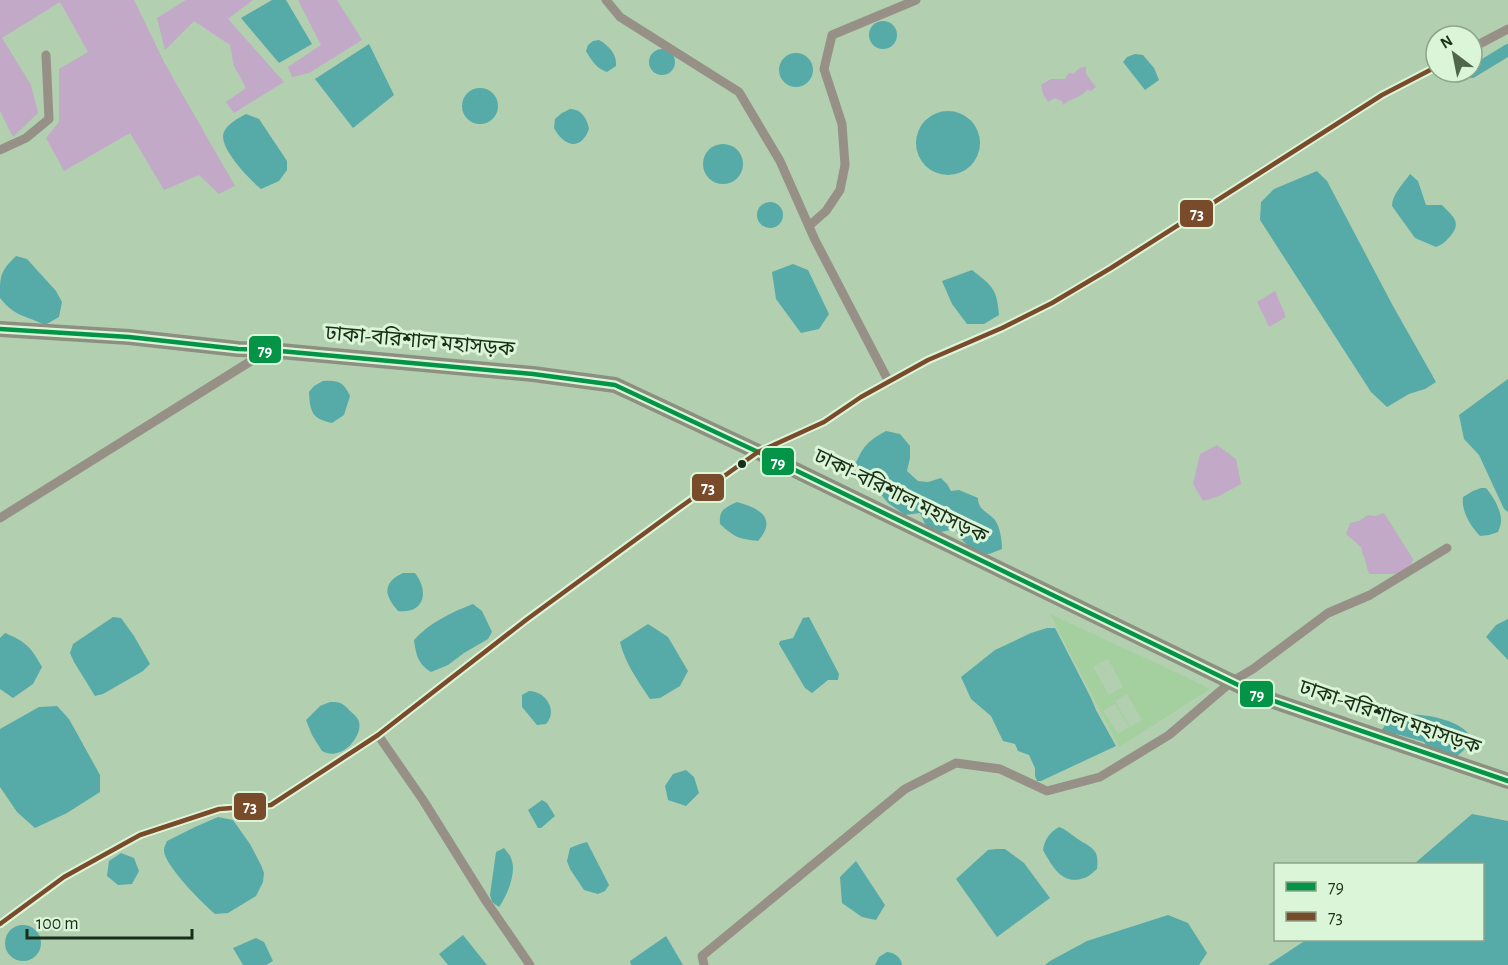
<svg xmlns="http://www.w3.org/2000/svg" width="1508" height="965" font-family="'Alegreya Sans','Noto Sans Bengali',sans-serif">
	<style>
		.built { fill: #a4d0a0; fill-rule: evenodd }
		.green { fill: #c2a9c7 }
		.water { fill: #56aba8 }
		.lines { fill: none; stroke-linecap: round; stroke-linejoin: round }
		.canal { stroke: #56aba8; stroke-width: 12 }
		.minor { stroke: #979087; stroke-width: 9 }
		.trunk { stroke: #8d8f80; stroke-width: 16 }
		.bus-1-casing { stroke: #dbf5d8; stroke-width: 9 }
		.bus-2-casing { stroke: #dbf5d8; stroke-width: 9 }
		.bus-1 { stroke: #049448; stroke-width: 4.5 }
		.bus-2 { stroke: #7a4b2a; stroke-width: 4.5 }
		.bus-dot { fill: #192e18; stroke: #dbf5d8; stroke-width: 2 }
		.labels { text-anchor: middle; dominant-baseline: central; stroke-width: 6; stroke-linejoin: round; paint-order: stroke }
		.street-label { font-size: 21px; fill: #192e18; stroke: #dbf5d8 }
		.line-badge { stroke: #dbf5d8; stroke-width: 2 }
		.badge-label { font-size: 16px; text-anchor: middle; font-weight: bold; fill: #fff }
	</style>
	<rect width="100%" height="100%" fill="#b2cfb0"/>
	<path class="built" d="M1050 614 1184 676 1210 689 1119 747ZM1108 659 1123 687 1109 695 1093 667ZM1127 694 1142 720 1130 727 1115 701ZM1115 704 1129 727 1118 734 1103 711Z"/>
	<g class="green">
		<polygon points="0,0 134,0 165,64 235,186 219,194 199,175 164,190 130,133 64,171 46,138 59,122 59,69 88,52 60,2 2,38 31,85 38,113 13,137 0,111"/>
		<polygon points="186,0 253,0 228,19 284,82 234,113 226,102 246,88 234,66 230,45 194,21 165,50 157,18"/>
		<polygon points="298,0 337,0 362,40 309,73 292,77 288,67 321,45"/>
		<path d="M1086 66V74L1096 87 1091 91 1087 90C1080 98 1071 98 1063 105L1062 101 1055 98 1048 102 1043 94 1041 85 1051 79H1065L1069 73 1074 74 1078 69Z"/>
		<polygon points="1275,291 1286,317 1269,327 1257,302"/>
		<polygon points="1217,445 1236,459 1241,484 1219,496 1203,501 1193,484 1200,454"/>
		<polygon points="1384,513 1413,559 1408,574 1369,574 1361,547 1346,534 1350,523 1359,521 1368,515 1375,516"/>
	</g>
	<g class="water">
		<polygon points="272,0 286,0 312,44 279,63 241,18"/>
		<circle cx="883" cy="35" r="14"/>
		<path d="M599 40C609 46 617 54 616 66L607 72C597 69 591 60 586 51L588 45 593 41Z"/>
		<polygon points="369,44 394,95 353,128 315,79"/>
		<circle cx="662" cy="62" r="13"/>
		<circle cx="796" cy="70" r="17"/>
		<polygon points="1135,54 1143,55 1154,68 1159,80 1145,90 1123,62 1127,57"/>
		<circle cx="480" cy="106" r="18"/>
		<path d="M570 109C581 109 587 118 589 129 581 151 564 147 554 128L555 119 562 113Z"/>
		<circle cx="948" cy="143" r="32"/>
		<path d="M246 114 259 119 287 161V170L279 181 261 189C250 180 217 146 224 132 228 123 239 118 246 114Z"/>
		<circle cx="723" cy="164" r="20"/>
		<polygon points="1317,171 1327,181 1393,306 1436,382 1425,389 1409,394 1387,407 1371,392 1260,220 1261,202 1274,189"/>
		<path d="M1410 174 1418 181 1426 205H1442C1451 215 1462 221 1452 234 1447 240 1444 244 1436 247L1415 238 1392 206C1392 194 1404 183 1410 174Z"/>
		<circle cx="770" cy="215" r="13"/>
		<path d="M16 256 27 259 56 291 62 302 59 317 45 325C25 315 15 317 0 298 0 275 0 272 16 256Z"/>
		<polygon points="793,264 808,270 829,314 819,329 801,333 776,299 772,272"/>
		<path d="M972 270C992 286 997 288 999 315L984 324H967L952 304 942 281Z"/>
		<polygon points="1508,379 1508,512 1504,509 1479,455 1464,439 1459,415"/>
		<path d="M323 381C339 380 343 382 350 396L344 415 332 423C312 419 310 412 309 392L314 386Z"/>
		<path d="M886 431 900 434 910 446V458L907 471 918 481 928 482 941 478 947 484 951 491 959 490 978 498C978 510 988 512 995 520 1000 527 1002 540 1002 549L989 554 978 555 961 539 955 529 941 532 930 531 925 524 920 513 905 515 888 503 868 479 858 471 855 465C863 446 868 441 886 431Z"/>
		<path d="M1481 488H1486C1493 496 1502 511 1501 522 1501 525 1499 529 1498 532L1489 535 1480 536C1471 527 1461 511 1463 497L1473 491Z"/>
		<path d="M737 502C759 508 778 518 758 541 739 539 734 537 720 524 719 510 724 508 737 502Z"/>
		<path d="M403 573H415C429 591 425 614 398 611 384 595 382 583 403 573Z"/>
		<path d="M473 604 482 611 492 632 488 639 464 653 448 665 431 672C418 664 416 655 414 640 429 623 452 612 473 604Z"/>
		<polygon points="113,617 121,618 134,636 150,664 143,671 103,694 95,696 74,662 70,653 73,644"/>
		<polygon points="809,617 839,674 838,680 828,680 812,693 805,688 779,644 780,641 793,638 803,618"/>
		<polygon points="1508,619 1508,660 1486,637 1496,625"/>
		<path d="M648 624 668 637 688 671 680 686 660 698 650 699C638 681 625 663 620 642Z"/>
		<polygon points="1047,628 1055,628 1091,698 1096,710 1116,746 1041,781 1037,781 1035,776 1035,768 1029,755 1018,751 1015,744 1003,741 991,716 971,699 961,677 995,650 1031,633"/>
		<path d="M5 633C27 642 31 648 42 667L33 684 13 698 0 689V638Z"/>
		<path d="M529 691C546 691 558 711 546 724L537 725 522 707V695Z"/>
		<path d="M330 702C341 702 343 703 350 711 354 714 358 718 359 722 362 733 350 749 340 752 333 755 328 754 322 751L312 735 306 720 320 706Z"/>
		<polygon points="57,706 69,719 100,775 100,792 67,813 35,828 17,812 0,787 0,729 39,707"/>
		<path d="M1408 714C1429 715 1456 719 1470 735L1464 750 1454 759 1430 750 1424 742 1400 735 1386 733 1382 730 1385 725Z"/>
		<polygon points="686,770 694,777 699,793 686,806 668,800 665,786 673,774"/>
		<polygon points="542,800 547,803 555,816 541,828 538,828 528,810"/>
		<polygon points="1472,814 1508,821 1508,965 1268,965 1306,940 1482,940 1482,864 1414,864"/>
		<path d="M218 817 233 820 250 844 261 865 264 873 263 882 256 896 228 913 215 914C204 905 163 864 164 850 164 847 166 844 167 841L195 827Z"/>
		<path d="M1059 827C1065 829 1069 833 1075 837 1090 848 1100 847 1097 869 1093 872 1089 877 1084 878 1062 886 1052 866 1043 850 1045 839 1049 833 1059 827Z"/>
		<polygon points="587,842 609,885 605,891 598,894 584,890 570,869 567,861 570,848 580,844"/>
		<path d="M504 848C507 852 511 856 512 861 516 874 507 896 499 907L492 902 490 895 496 852Z"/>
		<polygon points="996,849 1005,849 1024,863 1050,898 997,937 956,879 988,850"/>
		<polygon points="121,853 134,858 139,871 132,884 118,885 107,876 109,861"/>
		<polygon points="856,861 885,905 876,920 862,917 842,903 840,877"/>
		<polygon points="1168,915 1188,923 1207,953 1199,965 1045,965 1050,961 1087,941"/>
		<circle cx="23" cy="943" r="18"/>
		<polygon points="463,935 487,965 448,965 439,954"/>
		<polygon points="666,936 683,965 631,965 630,961"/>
		<polygon points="256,938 264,942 273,961 266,965 243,965 233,948"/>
		<path d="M887 952C895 953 901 957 902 965H875L879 957Z"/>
	</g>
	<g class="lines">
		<polyline class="canal" points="1472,72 1508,50"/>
		<g class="minor">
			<polyline points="606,0 620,17 739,92 780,161 815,240 889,382"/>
			<polyline points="1472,48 1508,29"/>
			<polyline points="0,150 26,138 49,119 46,55"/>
			<polyline points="809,226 826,211 840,190 845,165 842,124 824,69 832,35 916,0"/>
			<polyline points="0,518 267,351"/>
			<polyline points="378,735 423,800 486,901 530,965"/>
			<polyline points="0,924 64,877 140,835 219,809 271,805 378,735 526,620 679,508 758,452 824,422 861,397 928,360 1002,328 1052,303 1111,268 1382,95 1436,67"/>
			<polyline points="704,965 702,956 905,789 956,763 1000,769 1047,791 1100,777 1169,735 1231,682 1253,669 1328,613 1370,595 1447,548"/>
		</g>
		<polyline class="trunk" points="0,329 129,337 238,349 269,350 533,374 615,385 758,452 1265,698 1508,781"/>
		<g class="bus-1-casing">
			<polyline id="bus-1" points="0,329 129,337 238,349 269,350 533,374 615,385 758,452 1265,698 1508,781"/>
		</g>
		<g class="bus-2-casing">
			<polyline id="bus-2" points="0,924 64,877 140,835 219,809 271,805 378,735 526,620 679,508 758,452 824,422 861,397 928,360 1002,328 1052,303 1111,268 1382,95 1436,67"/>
		</g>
		<use href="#bus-1" class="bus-1"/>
		<use href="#bus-2" class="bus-2"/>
	</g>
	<circle class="bus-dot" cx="742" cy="464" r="5"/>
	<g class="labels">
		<g class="street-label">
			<text transform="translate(420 341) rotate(5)">ঢাকা-বরিশাল মহাসড়ক</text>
			<text transform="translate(901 496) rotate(26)">ঢাকা-বরিশাল মহাসড়ক</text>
			<text transform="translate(1390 717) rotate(19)">ঢাকা-বরিশাল মহাসড়ক</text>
		</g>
	</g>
	<g class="line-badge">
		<rect x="1179" y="199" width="35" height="29" rx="6" fill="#7a4b2a"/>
		<rect x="248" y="335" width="34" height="29" rx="6" fill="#049448"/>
		<rect x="761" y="447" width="34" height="29" rx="6" fill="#049448"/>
		<rect x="691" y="473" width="34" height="29" rx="6" fill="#7a4b2a"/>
		<rect x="1239" y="680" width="35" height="28" rx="6" fill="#049448"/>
		<rect x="233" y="792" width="34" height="29" rx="6" fill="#7a4b2a"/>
	</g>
	<g class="badge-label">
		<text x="1197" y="219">73</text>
		<text x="265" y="356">79</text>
		<text x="778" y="468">79</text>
		<text x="708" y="493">73</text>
		<text x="1257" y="700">79</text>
		<text x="250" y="812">73</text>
	</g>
	<rect x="1274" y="863" width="210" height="78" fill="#dbf5d8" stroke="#8da58b" stroke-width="1.5"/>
	<rect x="1286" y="882" width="30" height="9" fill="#049448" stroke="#8da58b" stroke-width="1.5"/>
	<text x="1328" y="893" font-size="18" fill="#192e18">79</text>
	<rect x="1286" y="912" width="30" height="9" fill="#7a4b2a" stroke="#8da58b" stroke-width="1.5"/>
	<text x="1328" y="923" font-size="18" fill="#192e18">73</text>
	<g transform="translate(1454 54) rotate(328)"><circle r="28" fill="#dbf5d8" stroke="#8da58b" stroke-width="1.5"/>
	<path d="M0-4.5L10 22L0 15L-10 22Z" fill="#4f664d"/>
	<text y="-9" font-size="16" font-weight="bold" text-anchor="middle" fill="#192e18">N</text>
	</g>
	<path d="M27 929v9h165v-9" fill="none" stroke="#192e18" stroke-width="3"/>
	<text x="36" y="929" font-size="18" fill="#192e18" stroke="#dbf5d8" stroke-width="4.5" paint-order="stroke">100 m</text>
</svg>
